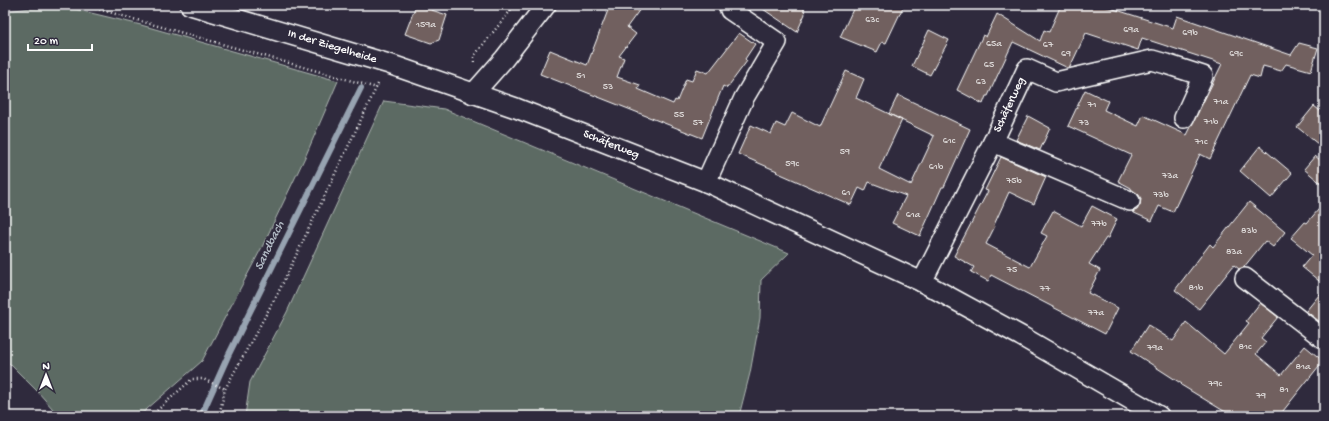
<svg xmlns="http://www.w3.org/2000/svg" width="1329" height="421" font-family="'Gochi Hand',sans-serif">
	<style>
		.green { fill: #5b6b63; stroke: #adb5b1 }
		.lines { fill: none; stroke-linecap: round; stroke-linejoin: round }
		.stream { stroke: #97a3b1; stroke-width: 6 }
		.building { fill: #71615e; stroke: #fff }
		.street-casing { stroke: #fff; stroke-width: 22 }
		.path { stroke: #fff; stroke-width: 2.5; stroke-dasharray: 1 3; stroke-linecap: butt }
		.street { stroke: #2f2a3d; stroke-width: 19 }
		.labels { text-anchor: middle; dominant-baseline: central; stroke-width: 3; stroke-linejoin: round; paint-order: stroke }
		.number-label { font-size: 10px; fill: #dcd8d7 }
		.street-label { font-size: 12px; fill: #fff; stroke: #2f2a3d }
		.water-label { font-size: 13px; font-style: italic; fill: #b1bac4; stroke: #2f2a3d }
	</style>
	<rect width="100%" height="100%" fill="#2f2a3d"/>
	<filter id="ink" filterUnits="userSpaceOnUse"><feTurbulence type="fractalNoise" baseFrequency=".025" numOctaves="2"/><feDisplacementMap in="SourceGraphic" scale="8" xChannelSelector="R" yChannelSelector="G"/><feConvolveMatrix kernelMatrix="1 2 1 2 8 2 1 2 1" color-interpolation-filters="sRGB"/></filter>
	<g filter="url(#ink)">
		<g class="green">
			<polygon points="41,7 66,7 141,25 338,81 306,155 262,247 202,361 139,416 59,416 38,392 5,359 5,11"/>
			<polygon points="384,101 444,109 789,253 761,280 760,318 750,373 739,416 245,416 250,382 287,312"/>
		</g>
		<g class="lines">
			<polyline class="stream" points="202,416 202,414 228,356 361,88"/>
		</g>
		<g class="building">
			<polygon points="416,5 447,15 439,40 431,43 405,34"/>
			<polygon points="610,5 643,5 627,27 636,34 619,56 624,58 617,77 640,85 638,89 673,104 675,100 677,101 686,79 692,81 697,69 708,73 739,33 755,44 745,59 747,61 727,88 723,86 702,138 540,74 550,50 587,65"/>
			<polygon points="757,5 803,5 805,14 797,32"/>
			<polygon points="855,5 904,5 886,43 882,42 877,52 840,37"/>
			<polygon points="1061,5 1101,5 1173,28 1177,16 1291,55 1299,43 1318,48 1311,71 1286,64 1281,71 1263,66 1260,78 1250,75 1210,159 1200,154 1173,212 1159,206 1152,221 1132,212 1137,210 1140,205 1141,199 1139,195 1131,189 1131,188 1118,181 1131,155 1068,126 1085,90 1108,101 1104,110 1138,126 1143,115 1187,135 1222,64 1142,38 1138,50 1086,33 1070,67 1068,68 1013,42 988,96 986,96 983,104 957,90 983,35 986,37 997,14 1040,41 1044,30 1049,32"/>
			<polygon points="929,30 949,40 930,75 912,66"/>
			<polygon points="846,71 864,79 856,98 902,120 879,169 911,185 934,136 889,114 898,95 970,129 944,187 942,187 920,236 892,223 906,196 869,182 865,191 859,188 851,205 776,172 777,171 738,154 751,125 771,134 776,123 785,127 792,113 820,127"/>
			<polygon points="1314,106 1324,114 1324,149 1297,127"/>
			<polygon points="1028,116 1050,128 1040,150 1016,140"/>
			<polygon points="1260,146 1292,173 1271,198 1240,171"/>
			<polygon points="1315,156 1324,163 1324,186 1304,169"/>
			<polygon points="1001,157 1046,177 1034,204 1009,192 994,225 995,226 986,244 1030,267 1047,236 1041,233 1053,211 1081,226 1092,206 1117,219 1108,238 1106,238 1089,264 1100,270 1088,293 1118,308 1105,334 991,275 988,281 971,272 974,267 954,256 988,191 985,190"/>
			<polygon points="1249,202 1285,232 1273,247 1265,241 1244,267 1239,269 1234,265 1199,309 1175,290 1210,244 1213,247"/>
			<polygon points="1324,203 1324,285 1302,267 1312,255 1291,238 1305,222 1307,223"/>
			<polygon points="1324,289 1324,325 1306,311"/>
			<polygon points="1260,303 1278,317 1261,338 1266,342 1256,354 1281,375 1305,346 1323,361 1279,416 1232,416 1181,385 1182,384 1131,351 1148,325 1173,341 1186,322 1224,354 1249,323 1246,321"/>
		</g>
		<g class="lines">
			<g class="street-casing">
				<g id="street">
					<polyline points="190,5 389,64 516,108 706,182 922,282 1021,336 1159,416"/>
					<polyline points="473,94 504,59 546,5"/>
					<polyline points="993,142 1130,201"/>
					<polyline points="706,182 744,98 777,42 730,10"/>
					<polyline points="1245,278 1324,339"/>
					<polyline points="922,282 993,142 1027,69 1056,82 1152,60 1166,64 1203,76 1184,118"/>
				</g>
			</g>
			<g class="path">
				<polyline points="5,5 10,5"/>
				<polyline points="84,5 377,88"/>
				<polyline points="474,62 474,56 515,5"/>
				<polyline points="151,416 192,379 203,379 225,389"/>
				<polyline points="219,416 225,389 280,289 379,82"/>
			</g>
			<use href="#street" class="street"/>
		</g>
	</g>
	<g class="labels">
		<g class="number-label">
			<text x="872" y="20">63c</text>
			<text x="426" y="25">159a</text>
			<text x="1131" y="30">69a</text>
			<text x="1190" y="33">69b</text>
			<text x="994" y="44">65a</text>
			<text x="1048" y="45">67</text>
			<text x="1066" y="54">69</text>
			<text x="1236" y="54">69c</text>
			<text x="989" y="65">65</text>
			<text x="581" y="76">51</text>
			<text x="981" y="82">63</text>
			<text x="608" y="87">53</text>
			<text x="1221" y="102">71a</text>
			<text x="1092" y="105">71</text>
			<text x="679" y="115">55</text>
			<text x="1211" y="122">71b</text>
			<text x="698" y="123">57</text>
			<text x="1084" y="123">73</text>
			<text x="949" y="141">61c</text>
			<text x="1201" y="142">71c</text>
			<text x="845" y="152">59</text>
			<text x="792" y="164">59c</text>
			<text x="936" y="167">61b</text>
			<text x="1170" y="176">73a</text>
			<text x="1014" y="181">75b</text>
			<text x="846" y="193">61</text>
			<text x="1161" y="195">73b</text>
			<text x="913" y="215">61a</text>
			<text x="1099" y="224">77b</text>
			<text x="1249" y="231">83b</text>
			<text x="1234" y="252">83a</text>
			<text x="1012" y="270">75</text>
			<text x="1196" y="288">81b</text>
			<text x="1045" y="289">77</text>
			<text x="1096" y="313">77a</text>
			<text x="1245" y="347">81c</text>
			<text x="1155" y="348">79a</text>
			<text x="1303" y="367">81a</text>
			<text x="1215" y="384">79c</text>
			<text x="1284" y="390">81</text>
			<text x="1261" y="396">79</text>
		</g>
		<g class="street-label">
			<text transform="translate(332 47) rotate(17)">In der Ziegelheide</text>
			<text transform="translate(1010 105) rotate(-65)">Schäferweg</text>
			<text transform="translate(611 145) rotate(22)">Schäferweg</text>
		</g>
		<g class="water-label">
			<text transform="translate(270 246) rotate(-64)">Sandbach</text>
		</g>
	</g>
	<rect width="1329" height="421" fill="none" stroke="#2f2a3d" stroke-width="20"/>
	<rect x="10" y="10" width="1309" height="401" fill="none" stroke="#fff" stroke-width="1.5" filter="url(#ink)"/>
	<g transform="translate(46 375)" stroke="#2f2a3d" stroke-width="3" paint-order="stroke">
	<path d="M0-3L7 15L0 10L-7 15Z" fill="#ffffff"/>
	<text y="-6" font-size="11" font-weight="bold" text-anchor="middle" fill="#ffffff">N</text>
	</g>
	<path d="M28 44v6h64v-6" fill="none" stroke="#ffffff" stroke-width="2"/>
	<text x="34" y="44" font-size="12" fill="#ffffff" stroke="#2f2a3d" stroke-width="3" paint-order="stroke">20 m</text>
</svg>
